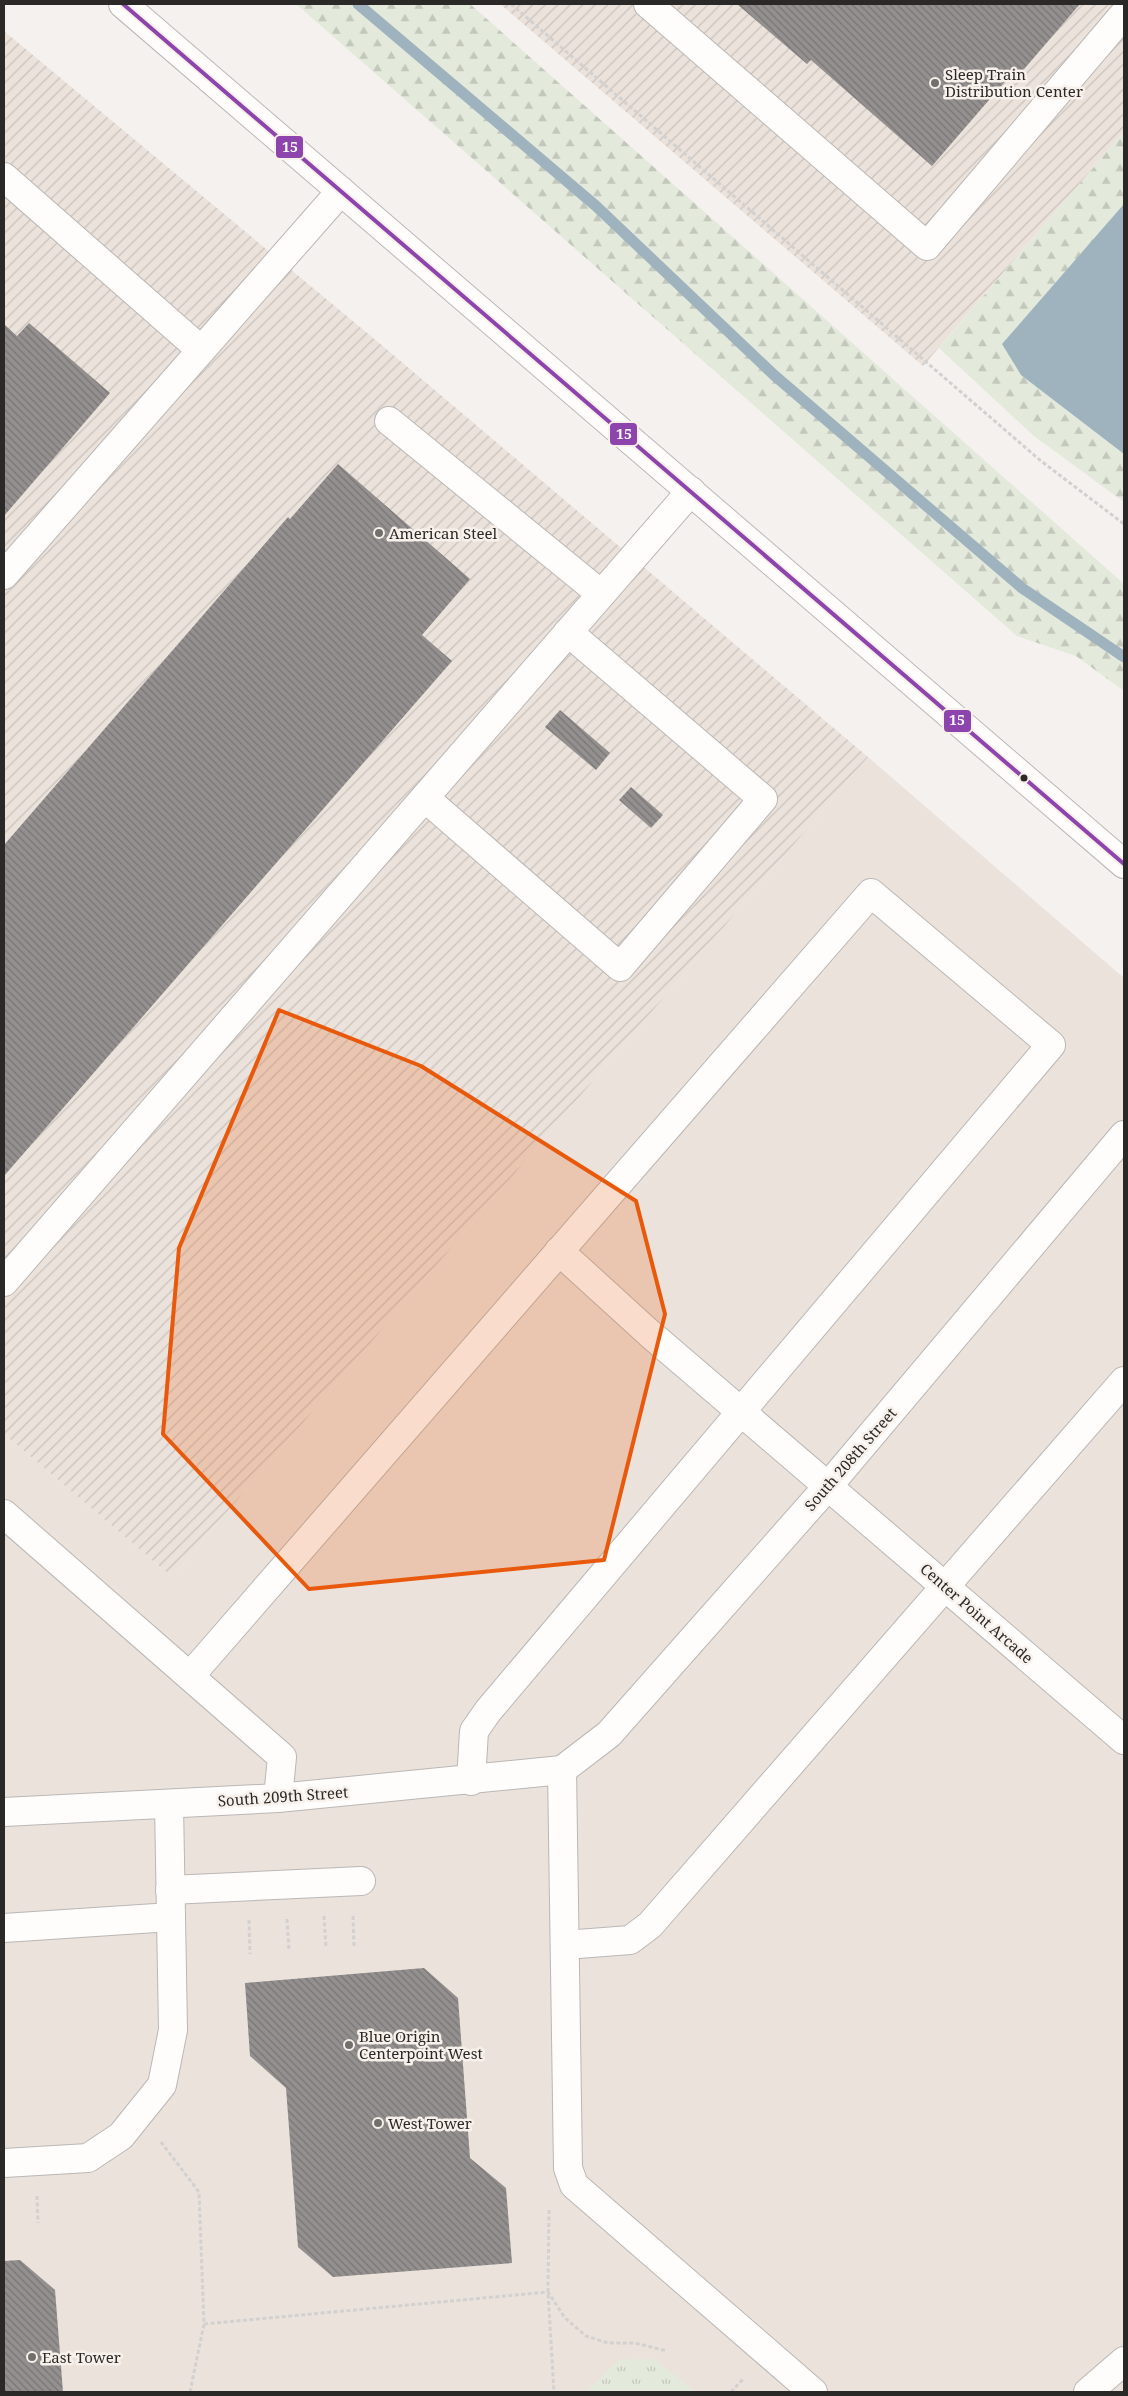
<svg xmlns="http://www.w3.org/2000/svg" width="1128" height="2396" font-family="'Noto Serif',serif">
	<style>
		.built { fill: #ebe2db }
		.industrial { fill: url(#industrial-furrows) }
		.forest { fill: url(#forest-firs) }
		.park { fill: url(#park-tufts) }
		.water { fill: #9eb3be }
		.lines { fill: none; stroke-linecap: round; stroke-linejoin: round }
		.stream { stroke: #9eb3be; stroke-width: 11 }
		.building { fill: url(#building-back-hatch) }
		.minor-casing { stroke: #bab7b5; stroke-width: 30 }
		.major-casing { stroke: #bab7b5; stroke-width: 30 }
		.path { stroke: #d2d1d0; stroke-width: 3; stroke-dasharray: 4 2.5; stroke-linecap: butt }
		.minor { stroke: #fefdfc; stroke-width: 28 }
		.major { stroke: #fefdfc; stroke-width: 28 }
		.bus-1-casing { stroke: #f8f1eb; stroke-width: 8 }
		.bus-1 { stroke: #8e44ad; stroke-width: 4 }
		.marked { fill: #e8590c; fill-opacity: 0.2; stroke: #e8590c; stroke-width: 4; stroke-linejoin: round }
		.poi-dot { fill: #726f6d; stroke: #f8f1eb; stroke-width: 2 }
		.bus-dot { fill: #2b2927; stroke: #f8f1eb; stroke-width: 2 }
		.labels { text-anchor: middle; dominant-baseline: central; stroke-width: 5; stroke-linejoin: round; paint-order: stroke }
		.poi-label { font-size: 15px; fill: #2b2927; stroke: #f8f1eb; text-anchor: start }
		.street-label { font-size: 15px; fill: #2b2927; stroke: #f8f1eb }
		.line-badge { stroke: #f8f1eb; stroke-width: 2 }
		.badge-label { font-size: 14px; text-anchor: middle; font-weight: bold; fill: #fff }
	</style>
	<defs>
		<pattern id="industrial-furrows" width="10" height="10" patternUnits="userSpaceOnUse" patternTransform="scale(1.25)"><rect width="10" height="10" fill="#ebe2db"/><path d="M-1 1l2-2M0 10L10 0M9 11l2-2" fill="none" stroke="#cac2bc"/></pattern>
		<pattern id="forest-firs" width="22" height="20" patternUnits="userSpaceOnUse" patternTransform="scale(1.25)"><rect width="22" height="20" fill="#e3e9db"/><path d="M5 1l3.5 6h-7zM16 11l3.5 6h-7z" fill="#c3c8bc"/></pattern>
		<pattern id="park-tufts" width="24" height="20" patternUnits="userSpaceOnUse" patternTransform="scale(1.25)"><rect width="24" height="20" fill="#e3e9db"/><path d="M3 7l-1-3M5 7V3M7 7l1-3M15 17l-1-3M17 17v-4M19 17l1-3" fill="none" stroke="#c3c8bc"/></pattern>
		<pattern id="building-back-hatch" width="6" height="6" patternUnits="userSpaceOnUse" patternTransform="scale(1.25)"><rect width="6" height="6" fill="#93908f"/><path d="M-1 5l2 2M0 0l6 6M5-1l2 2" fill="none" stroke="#787675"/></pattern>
	</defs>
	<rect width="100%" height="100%" fill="#f5f1ee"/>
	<polygon class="built" points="868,757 1124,978 1124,2392 4,2392 4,1434 172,1577"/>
	<g class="industrial">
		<polygon points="500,4 1124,4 1124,132 923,366"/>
		<polygon points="4,31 378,342 868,757 172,1577 4,1434"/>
	</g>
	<g class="forest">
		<polygon points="296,4 470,4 1124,584 1124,691 1076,656 1017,636"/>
		<polygon points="1124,132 1124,502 1034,436 939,348"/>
	</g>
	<polygon class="park" points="655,2359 696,2392 589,2392 591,2387 618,2360"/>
	<polygon class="water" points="1124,204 1124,454 1021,375 1002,344"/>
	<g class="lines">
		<polyline class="stream" points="358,4 596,206 774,375 1022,588 1124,657"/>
	</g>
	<g class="building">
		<polygon points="737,4 1080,4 1013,82 1008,78 932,166 811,60 807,64"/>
		<polygon points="29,323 110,393 4,516 4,324 17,336"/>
		<polygon points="338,464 470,579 422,635 452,661 4,1176 4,845 288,517 290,519"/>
		<polygon points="560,710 610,753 596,770 545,727"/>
		<polygon points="631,787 663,815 651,828 619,800"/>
		<polygon points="424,1968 458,1998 470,2158 506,2188 512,2263 333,2277 298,2247 286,2088 250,2056 245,1983"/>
		<polygon points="20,2260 55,2290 63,2392 4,2392 4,2261"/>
	</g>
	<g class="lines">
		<g class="minor-casing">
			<g id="minor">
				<polyline points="648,4 927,246 1124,14"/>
				<polyline points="4,177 201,350"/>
				<polyline points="389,421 601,594"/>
				<polyline points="4,575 341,191"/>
				<polyline points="425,798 620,967 763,799 568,632"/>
				<polyline points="559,1251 649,1333 1124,1740"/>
				<polyline points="4,1282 691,491"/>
				<polyline points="4,1514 282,1757 278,1798"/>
				<polyline points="190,1676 871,893 1051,1045 488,1711 474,1731 471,1781"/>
				<polyline points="562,1770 609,1734 829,1485 1124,1135"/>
				<polyline points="562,1770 568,2168 574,2185 813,2392"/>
				<polyline points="4,1812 278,1798 562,1770"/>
				<polyline points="170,1890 361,1881"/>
				<polyline points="4,1928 171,1917"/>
				<polyline points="565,1945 630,1940 650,1925 1124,1381"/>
				<polyline points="4,2163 88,2158 121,2136 162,2085 173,2030 169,1804"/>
				<polyline points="1088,2392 1124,2361"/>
			</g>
		</g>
		<g class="major-casing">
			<polyline id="major" points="123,4 1124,864"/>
		</g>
		<g class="path">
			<polyline points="511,4 1041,461 1124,524"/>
			<polyline points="324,1916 326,1948"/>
			<polyline points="353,1916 354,1946"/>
			<polyline points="287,1919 289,1951"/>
			<polyline points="249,1920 250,1954"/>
			<polyline points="161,2142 199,2192 204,2324 548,2292 565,2318 586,2336 608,2343 635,2343 667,2351"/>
			<polyline points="37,2196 38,2223"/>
			<polyline points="549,2210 548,2292 554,2392"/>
			<polyline points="190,2392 204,2324"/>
			<polyline points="731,2392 744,2378"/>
		</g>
		<use href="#minor" class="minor"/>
		<use href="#major" class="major"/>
		<g class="bus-1-casing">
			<polyline id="bus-1" points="123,4 1124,864"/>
		</g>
		<use href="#bus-1" class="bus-1"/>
	</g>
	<path class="marked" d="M279 1010 421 1066 636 1201 665 1314 604 1560 309 1589 163 1434 179 1248Z"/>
	<g class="poi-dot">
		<circle cx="935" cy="83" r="5"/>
		<circle cx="379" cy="533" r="5"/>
		<circle cx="349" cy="2045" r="5"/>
		<circle cx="378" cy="2123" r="5"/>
		<circle cx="32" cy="2357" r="5"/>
	</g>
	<circle class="bus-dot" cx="1024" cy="778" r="4.5"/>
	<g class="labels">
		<g class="poi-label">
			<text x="945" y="74">Sleep Train<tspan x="945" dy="17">Distribution Center</tspan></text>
			<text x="389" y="533">American Steel</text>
			<text x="359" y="2036">Blue Origin<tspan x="359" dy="17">Centerpoint West</tspan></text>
			<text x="388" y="2123">West Tower</text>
			<text x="42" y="2357">East Tower</text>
		</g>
		<g class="street-label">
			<text transform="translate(850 1459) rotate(-49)">South 208th Street</text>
			<text transform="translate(977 1613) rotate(41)">Center Point Arcade</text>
			<text transform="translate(283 1796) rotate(-4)">South 209th Street</text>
		</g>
	</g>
	<g class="line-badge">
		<rect x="275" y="135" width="29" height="24" rx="5" fill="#8e44ad"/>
		<rect x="609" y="422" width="29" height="24" rx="5" fill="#8e44ad"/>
		<rect x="943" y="709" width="29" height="24" rx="5" fill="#8e44ad"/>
	</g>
	<g class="badge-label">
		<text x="290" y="152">15</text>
		<text x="624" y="439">15</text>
		<text x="957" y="725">15</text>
	</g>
	<rect width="1128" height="2396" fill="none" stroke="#2b2927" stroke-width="10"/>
</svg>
